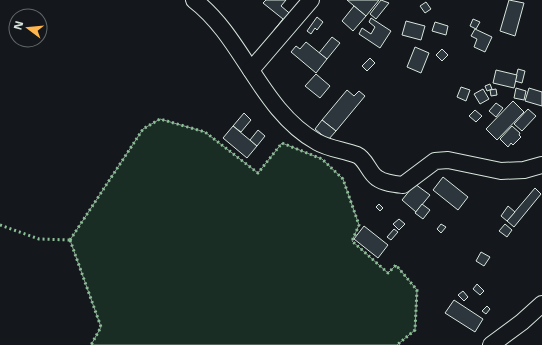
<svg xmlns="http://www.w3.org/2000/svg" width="542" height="345" font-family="'Noto Sans',sans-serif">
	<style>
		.green { fill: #1a2d24; stroke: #939e99 }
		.building { fill: #2c363c; stroke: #d8e6dc }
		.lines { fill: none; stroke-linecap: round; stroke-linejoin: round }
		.minor-casing { stroke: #d8e6dc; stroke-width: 18 }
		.minor { stroke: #14181c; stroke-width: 16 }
		.hedge { stroke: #8ac095; stroke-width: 3; stroke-dasharray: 2 3; stroke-linecap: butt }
	</style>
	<rect width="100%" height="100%" fill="#14181c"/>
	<polygon class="green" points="160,119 205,132 258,173 282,143 322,159 343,179 359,225 352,241 388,273 396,265 417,290 415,330 397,345 91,345 101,327 70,240 143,129"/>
	<g class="building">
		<polygon points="266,0 286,0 281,6 294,17 280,34 274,30 283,19 263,3"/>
		<polygon points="347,0 379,0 366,16"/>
		<polygon points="381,0 389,3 376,19 370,14"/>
		<polygon points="509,0 524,3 515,36 500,31"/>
		<polygon points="426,2 431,9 425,13 420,6"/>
		<polygon points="354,6 366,16 353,31 342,21"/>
		<polygon points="317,17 323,22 317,30 315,28 311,34 307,31"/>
		<polygon points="371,18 391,31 380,48 359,34 362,28 371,34 375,27 369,22"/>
		<polygon points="473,19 480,22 476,29 470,26"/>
		<polygon points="406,21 425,26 421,40 402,35"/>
		<polygon points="435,22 448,26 446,35 432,31"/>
		<polygon points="475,29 492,37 485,52 474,47 477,39 471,36"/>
		<polygon points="332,37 340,43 327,59 319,53"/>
		<polygon points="306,42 327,59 316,73 291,52 296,46 300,49"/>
		<polygon points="415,47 429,53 421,73 407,67"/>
		<polygon points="442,49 448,55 442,61 436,55"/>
		<polygon points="370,58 375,63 367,71 362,66"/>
		<polygon points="518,69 525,71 522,83 515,81"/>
		<polygon points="496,70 517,75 514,88 493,83"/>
		<polygon points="316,74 330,86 320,98 305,86"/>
		<polygon points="490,84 492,89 487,91 485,86"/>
		<polygon points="461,87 470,90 466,101 457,97"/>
		<polygon points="516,88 526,91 524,100 514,98"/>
		<polygon points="529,88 542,92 542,106 525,101"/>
		<polygon points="483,89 489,99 480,104 474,94"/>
		<polygon points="496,89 497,95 491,96 490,90"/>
		<polygon points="347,90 354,96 359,91 365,96 336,131 322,120"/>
		<polygon points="513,101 524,112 497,140 486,129"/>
		<polygon points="496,103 503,108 496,117 489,111"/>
		<polygon points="528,109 536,116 522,131 514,124"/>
		<polygon points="475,110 482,116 476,122 469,116"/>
		<polygon points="244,113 251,120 241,132 233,126"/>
		<polygon points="322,120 336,131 328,140 315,129"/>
		<polygon points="233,126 257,146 247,158 223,138"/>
		<polygon points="512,126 520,133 519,135 521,137 513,145 511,143 508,147 500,139"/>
		<polygon points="258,130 265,136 257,146 250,140"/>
		<polygon points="443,177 468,197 458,210 433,190"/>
		<polygon points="415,184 430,195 416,212 402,200"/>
		<polygon points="535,188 541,194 514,227 507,221"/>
		<polygon points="379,204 383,208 380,211 376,207"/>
		<polygon points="422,204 430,210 423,219 415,213"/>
		<polygon points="508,206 515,212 507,221 501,216"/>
		<polygon points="399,219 405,224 399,230 393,224"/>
		<polygon points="441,224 446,227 441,233 437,229"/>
		<polygon points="505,224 512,230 507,237 499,231"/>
		<polygon points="364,226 388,245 378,258 354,239"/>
		<polygon points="394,229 398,232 391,240 387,237"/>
		<polygon points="481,252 490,257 484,266 476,261"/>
		<polygon points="477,284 484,291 480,295 473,289"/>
		<polygon points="463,291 468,297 464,301 458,295"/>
		<polygon points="454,300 483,319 475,332 445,313"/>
		<polygon points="487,306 490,309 486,314 482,311"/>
	</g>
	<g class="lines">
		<g class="minor-casing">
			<g id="minor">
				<path d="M194 0C243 37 261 111 317 142 329 149 344 150 357 155 366 159 369 173 377 178 384 183 394 184 403 185L435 161 448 160 501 171 524 170 542 165"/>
				<polyline points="251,70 311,0"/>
				<polyline points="491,345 522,322 542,304"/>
			</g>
		</g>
		<use href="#minor" class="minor"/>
		<g class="hedge">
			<polyline points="0,225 39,239 70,240"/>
			<polyline points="70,240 143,129 160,119 205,132 258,173 282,143 322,159 343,179 359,225 352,241 388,273 396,265 417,290 415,330 397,345"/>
			<polyline points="70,240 101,327 91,345"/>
		</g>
	</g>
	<g transform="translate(28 28) rotate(286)"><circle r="19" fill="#14181c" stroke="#626a69"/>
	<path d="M0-3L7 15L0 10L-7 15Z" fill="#ffb74d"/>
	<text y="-6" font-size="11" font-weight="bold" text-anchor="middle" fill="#d8e6dc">N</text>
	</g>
</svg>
